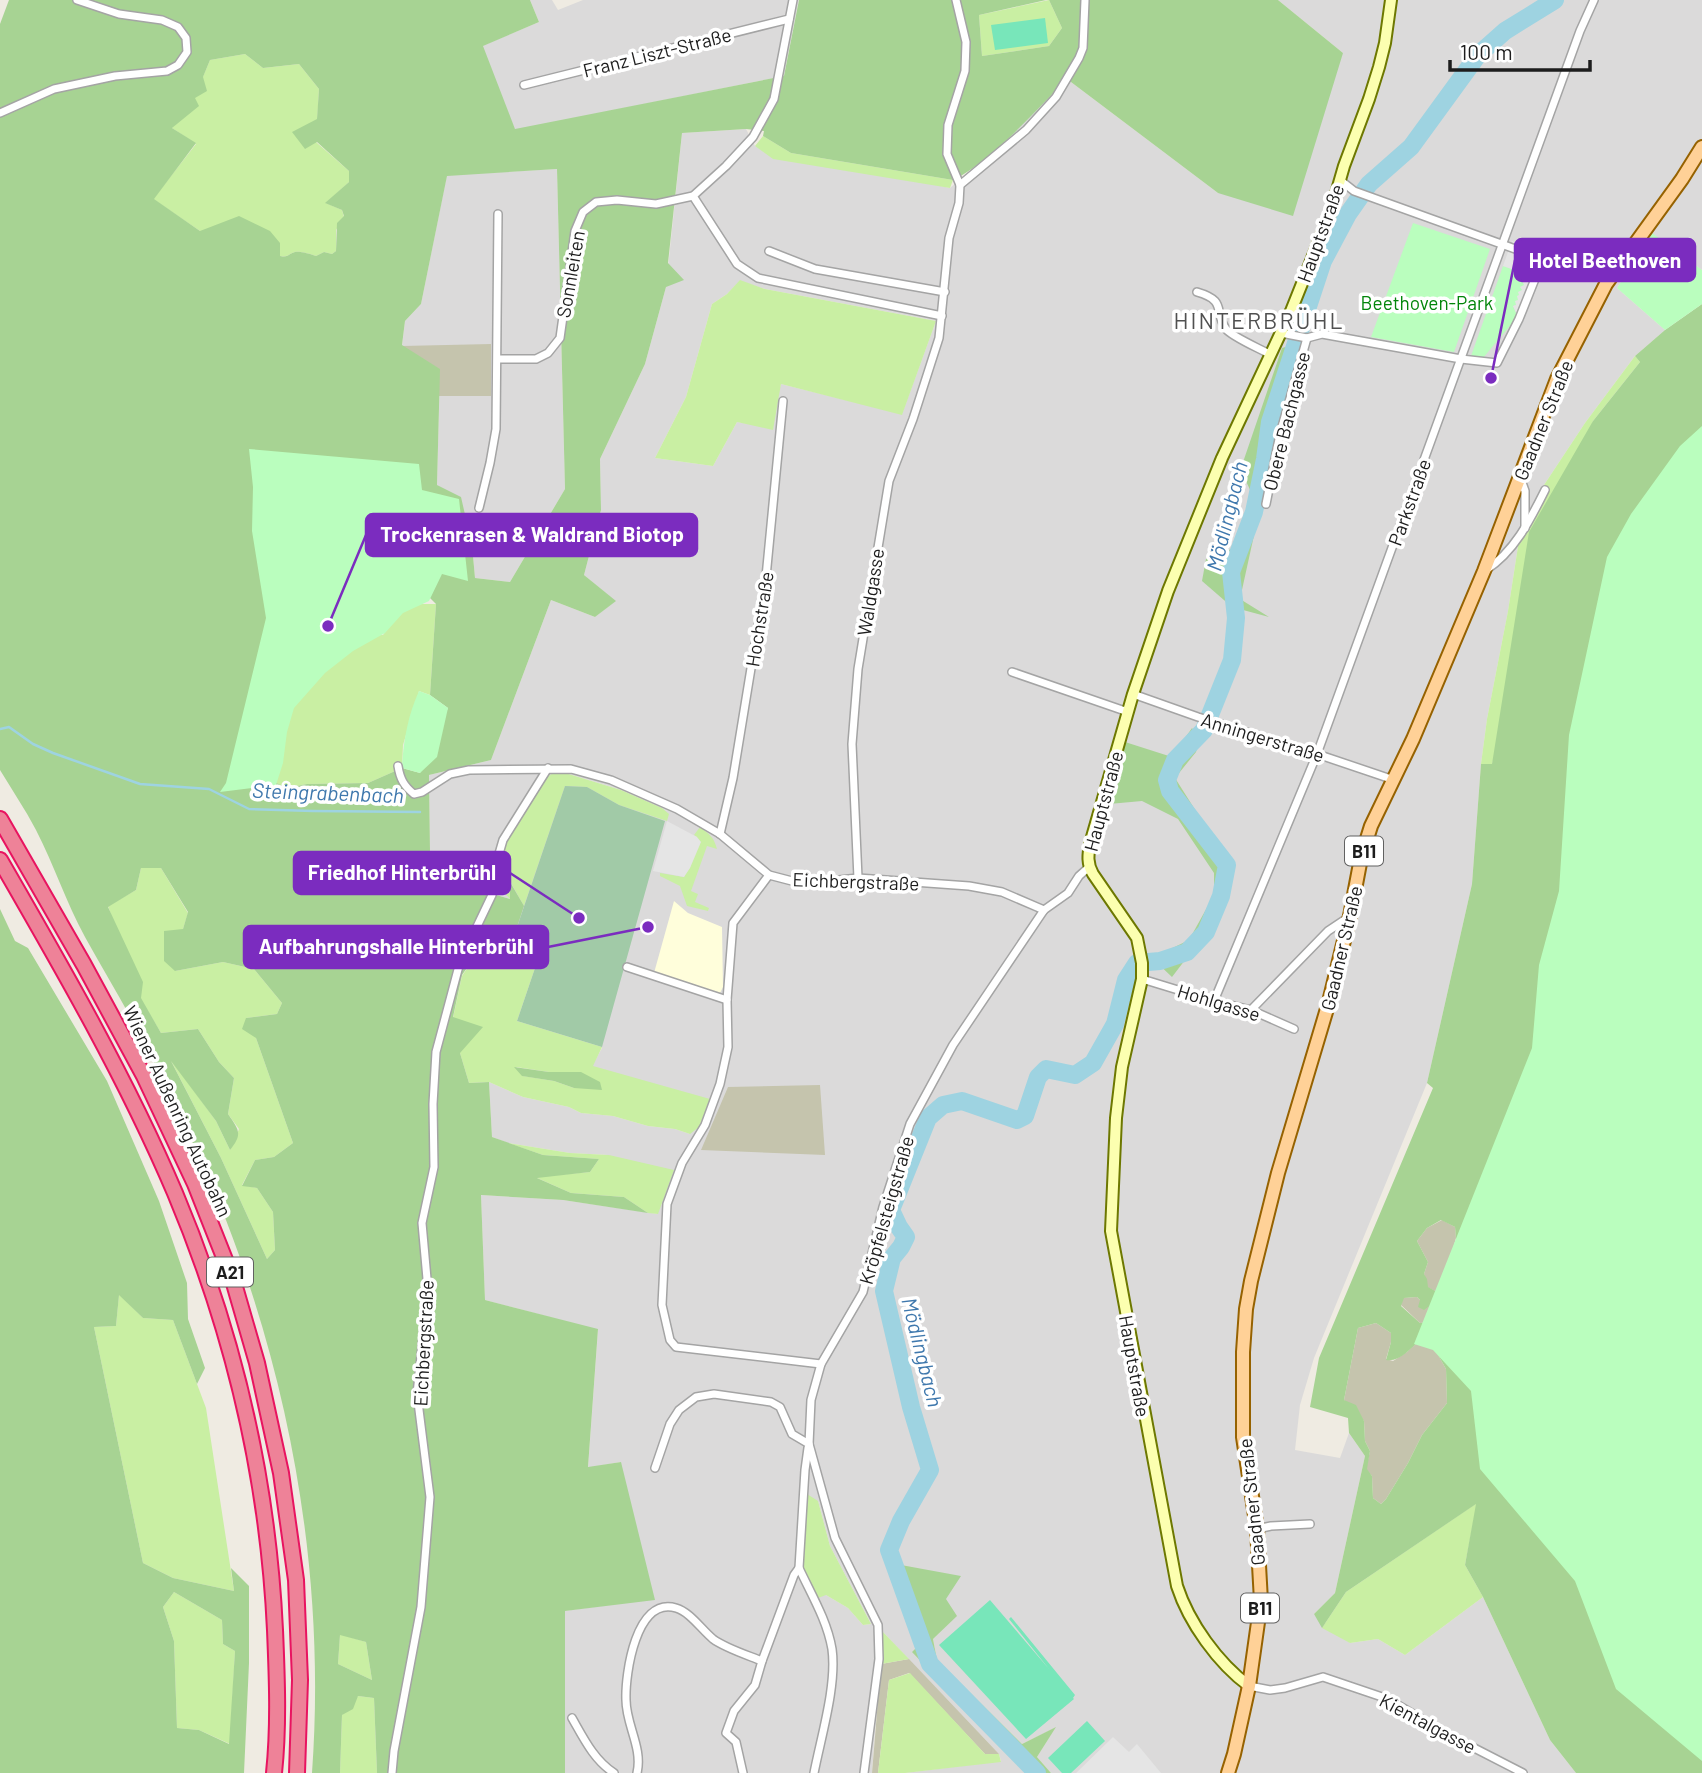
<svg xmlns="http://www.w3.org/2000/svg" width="1702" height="1773" font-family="Barlow,sans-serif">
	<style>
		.residential { fill: #dbdada; fill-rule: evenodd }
		.education { fill: #fffedb }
		.construction { fill: #c5c4ad }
		.grass { fill: #c9efa3; fill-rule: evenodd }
		.forest { fill: #a7d393; fill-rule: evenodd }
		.cemetery { fill: #a1caa7 }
		.park { fill: #bafebe }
		.pitch { fill: #78e6ba }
		.parking { fill: #e5e5e5 }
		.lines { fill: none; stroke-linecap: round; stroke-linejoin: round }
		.stream { stroke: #9ed3e1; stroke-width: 2.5 }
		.river { stroke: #9ed3e1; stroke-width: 18 }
		.street-casing { stroke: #a4a4a4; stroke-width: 10 }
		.secondary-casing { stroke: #6d7800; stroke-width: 14 }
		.primary-casing { stroke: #966200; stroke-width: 16 }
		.highway-casing { stroke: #e81460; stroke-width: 18 }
		.street { stroke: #fff; stroke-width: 7 }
		.secondary { stroke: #fcffb0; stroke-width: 10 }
		.primary { stroke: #ffd197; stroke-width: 12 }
		.highway { stroke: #ee8298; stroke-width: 14 }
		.labels { text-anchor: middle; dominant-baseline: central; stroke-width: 7; stroke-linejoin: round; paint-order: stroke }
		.shield { fill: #fff; stroke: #616161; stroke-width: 2 }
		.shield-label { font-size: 18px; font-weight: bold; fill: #1d1d1d }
		.street-label { font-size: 19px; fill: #1d1d1d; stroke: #fff }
		.park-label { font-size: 19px; fill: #02850a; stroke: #fff }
		.water-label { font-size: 21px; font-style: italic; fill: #3f78ad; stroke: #fff }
		.quarter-label { font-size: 23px; letter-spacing: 2px; fill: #505050; stroke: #fff }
		.leader { fill: none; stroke: #7b2cbf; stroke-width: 2.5 }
		.callout-dot { fill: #7b2cbf; stroke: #fff; stroke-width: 2.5 }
		.callout { fill: #7b2cbf; stroke: #7b2cbf; stroke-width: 2.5 }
		.callout-label { font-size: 21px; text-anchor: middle; font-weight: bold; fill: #fff }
	</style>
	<rect width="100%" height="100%" fill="#efebe2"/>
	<g class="residential">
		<polygon points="530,0 552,0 558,10 583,0 799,0 784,76 515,130 482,46 539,22"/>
		<path d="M1278 0H1702V270L1652 234 1617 288 1665 330 1635 356 1585 423 1544 485 1521 527 1508 611 1487 719 1481 764 1472 884 1427 1083 1314 1358 1300 1405 1295 1450 1340 1458 1349 1433 1365 1456 1335 1593 1314 1614 1350 1643 1378 1639 1405 1655 1483 1597 1550 1740 1576 1773H1051L1037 1757 1055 1728 1022 1744 937 1660 933 1639 956 1616 901 1566 926 1638 913 1652 1028 1773H905L1001 1761 999 1754 882 1631 872 1773H565L564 1611 654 1599 620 1462 588 1468 598 1330 485 1300 481 1195 563 1200 658 1214 609 1155 570 1153 508 1143 492 1137 489 1082 523 1097 569 1107 581 1113 613 1116 648 1126 675 1129 690 1134 592 1066 602 1048 535 968 485 954 510 899 486 892 447 891 430 852 429 775 491 760 551 600 595 617 615 601 584 575 601 510 600 459 645 364 666 287 682 133 746 129 755 146 950 188 1005 141 1067 79 1218 193 1343 53ZM740 281 765 289 936 321 902 414 781 384 768 427 737 422 713 466 655 458 686 397 712 304 727 294ZM562 772 621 790 667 811ZM818 1501 830 1546 871 1624 863 1625 848 1608 826 1595Z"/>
		<polygon points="557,169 565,489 510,582 475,578 472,545 437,485 440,369 402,346 405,321 421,304 447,175"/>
	</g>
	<polygon class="education" points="674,901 688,913 722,927 723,987 720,993 654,973"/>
	<g class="construction">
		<polygon points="491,344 491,396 439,396 439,369 402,346"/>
		<polygon points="820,1085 825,1155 701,1150 728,1087"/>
		<polygon points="1442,1220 1455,1227 1456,1238 1432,1322 1420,1323 1401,1305 1403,1298 1417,1297 1420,1300 1439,1293 1427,1287 1424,1274 1428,1262 1417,1241 1427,1228"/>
		<polygon points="1376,1323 1391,1333 1391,1342 1386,1359 1393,1361 1407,1352 1420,1340 1433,1346 1446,1369 1447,1403 1422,1435 1408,1463 1386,1499 1381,1504 1373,1498 1372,1476 1366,1469 1370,1451 1365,1441 1364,1421 1344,1400 1358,1328"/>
		<polygon points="909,1659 999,1754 985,1754 909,1673 889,1680 878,1773 872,1773 881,1664"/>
	</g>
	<g class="grass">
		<polygon points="1049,0 1062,28 1049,46 982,56 979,15"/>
		<path d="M245 54 263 68 299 64 319 89 316 142 349 171V182L326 203 342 210 344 217 336 230V251L332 254 324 252 316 256C310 254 300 251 295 252 288 254 288 258 279 256L200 231 153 199 196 144 172 128 194 98 210 60Z"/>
		<polygon points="763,136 791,153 953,180 950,188 773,159 755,146"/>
		<polygon points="740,280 765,289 936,321 902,415 781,384 773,430 737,422 713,466 655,458 686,397 712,304 727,294"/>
		<polygon points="1635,356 1640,362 1593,421 1492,764 1481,764 1487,719 1508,611 1521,527 1544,485 1585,423"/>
		<polygon points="416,604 436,604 430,695 419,691 403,745 402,768 368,783 307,784 287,788 269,780 285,704 342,635 383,635 396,617"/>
		<polygon points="562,772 621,790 662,808 669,814 667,821 619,805 587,787 565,786 524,906 511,883 510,899 494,881 503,840 547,777 553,773"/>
		<path d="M700 827C709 834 714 837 717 849L707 846 691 891 698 894 695 902 709 908 708 911 687 906 680 886 660 876V873L684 877 697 837 694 835Z"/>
		<polygon points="141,868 161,868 188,913 183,929 175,971 223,962 254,969 282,1003 277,1014 246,1018 256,1038 293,1143 274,1157 255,1160 242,1185 257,1188 273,1212 275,1250 267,1259 221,1158 168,1055 216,1121 230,1150 239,1129 228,1114 234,1078 219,1062 198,1029 161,1033 140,998 108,906 136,890"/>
		<path d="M478 952 535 968 517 1021 602 1047 593 1066 710 1099 699 1127 690 1134 675 1129 648 1126 613 1116 581 1113 569 1107 523 1097 489 1082 469 1083 460 1053 453 1018 462 976ZM516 1067 549 1072H581L574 1088 554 1081 523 1076Z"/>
		<polygon points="508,1143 570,1153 609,1155 674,1170 658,1214 648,1213 624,1197 571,1193 535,1177 590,1172 599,1159 543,1155"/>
		<polygon points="119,1294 143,1318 173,1320 206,1408 234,1591 173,1578 143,1563 94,1327 116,1326"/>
		<polygon points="807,1494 818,1501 830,1546 871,1624 863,1625 848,1608 826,1595 818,1598 804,1571 803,1549"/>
		<polygon points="1477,1503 1465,1565 1483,1597 1405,1655 1378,1639 1350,1643 1322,1628 1346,1592"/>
		<polygon points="174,1592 222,1620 223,1644 235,1651 230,1744 199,1730 177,1728 174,1641 163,1607"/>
		<polygon points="882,1631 909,1659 881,1664"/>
		<polygon points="340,1634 366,1642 372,1680 338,1664"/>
		<polygon points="910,1673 985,1754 999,1754 1001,1762 905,1773 878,1773 889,1680"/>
		<polygon points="358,1696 374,1698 377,1773 340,1773 342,1715"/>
	</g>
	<g class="forest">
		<path d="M9 0H530L539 22 483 46 515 129 784 76 799 0H1046L979 15 982 56 1049 46 1062 28 1049 0H1278L1343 53 1293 216 1218 193 1067 79C1035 111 993 160 953 180L791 153 763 136 764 131 746 129 682 133 668 263 684 280 666 287 645 364 600 459 601 510 584 575 616 601 595 617 551 600 491 760 429 775 430 852 447 891 486 892 510 899V882L524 906 514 936 494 930 485 954 478 952 462 975 453 1017 483 1027 460 1053 469 1083 489 1082 492 1137 543 1155 599 1159 590 1172 537 1178 571 1193 624 1197 648 1213 563 1200 481 1195 485 1300 598 1329 588 1467 621 1462 655 1600 565 1611V1773H377L374 1698 358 1696 353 1709 342 1715 340 1773H312C326 1580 292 1384 220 1205 196 1148 169 1091 140 1035 123 1002 103 970 85 937 66 902 54 865 36 830 25 809 12 790 0 770V24ZM245 54 263 68 299 64 319 89 317 119 292 132 305 149 317 142 349 171V182L325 203 342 210 344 216 337 223 336 251 332 254 324 252 316 256C310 254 300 251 295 252 288 254 288 258 280 256V243L270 231 239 216 200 231 154 199 196 143 172 128 199 106 195 98 207 91 203 77 210 60ZM557 169 565 489 510 582 475 578 472 545 461 497 437 485 440 369 402 345 405 321 421 304 447 176ZM395 583 417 585 436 604 430 695 448 708 420 773 402 768 368 783 307 784 287 788 270 780 258 743ZM141 868H161L188 912 183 929 164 931V961L175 971 223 962 254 969 282 1003 277 1014 246 1018 242 1029 256 1038 293 1143 274 1157 255 1160 242 1186 257 1188 273 1212 275 1250 267 1259 221 1158 171 1061 216 1121 230 1150C243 1134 239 1130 228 1114L234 1078 219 1062 198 1029 161 1033 141 998 143 982 108 907 136 890ZM340 1635 366 1642 372 1680 338 1664Z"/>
		<path d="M1702 304V1773H1576L1550 1740 1483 1597 1465 1565 1476 1504 1346 1592 1322 1628 1314 1614 1335 1593 1365 1456 1349 1433 1348 1418 1310 1407 1319 1358 1433 1088 1427 1083 1472 884 1481 764H1492L1529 532 1593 421 1640 362 1635 356 1665 330ZM1441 1220 1455 1227 1456 1239 1459 1242 1464 1240 1473 1243 1474 1249 1486 1258 1487 1268 1485 1279 1496 1264 1505 1280 1499 1286V1296C1487 1306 1472 1303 1458 1302L1448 1314 1452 1318 1449 1324 1437 1326 1432 1322 1420 1323 1401 1306 1404 1298 1417 1297 1420 1300 1418 1307 1424 1310 1453 1288 1450 1287 1439 1293 1428 1287 1427 1279 1424 1274 1428 1262 1417 1241 1427 1228ZM1376 1323 1391 1333V1342L1386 1360C1400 1362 1410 1349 1420 1340L1433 1346 1446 1369 1447 1403 1422 1435 1408 1463 1386 1499 1381 1504 1373 1498 1372 1476 1367 1469 1370 1451 1365 1441 1364 1421 1356 1405 1344 1400 1358 1328Z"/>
		<path d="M1296 344 1240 599 1269 617 1232 607 1202 581 1206 559 1239 546C1252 511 1262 506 1240 471L1282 348Z"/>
		<polygon points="1192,728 1200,740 1196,752 1175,778 1230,865 1216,904 1198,943 1172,977 1152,958 1189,940 1214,895 1214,873 1178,819 1142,801 1109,804 1125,742 1172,757"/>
		<path d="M0 909 15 941 28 948 107 1081 159 1201 187 1283 188 1319 205 1368 197 1384 173 1320 143 1318 119 1295 116 1326 94 1327 143 1563 173 1578 234 1591 231 1568 249 1586V1663L244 1773H0ZM174 1592 222 1620 223 1644 235 1651 229 1744 199 1730 177 1728 174 1641 163 1607Z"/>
		<polygon points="514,1067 549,1072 581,1072 600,1082 602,1090 574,1088 554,1081 522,1076"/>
		<polygon points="901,1565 961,1576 946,1599 957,1616 933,1639 937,1660 1022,1744 1056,1727 1037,1757 1051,1773 1028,1773 912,1652 926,1638"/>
	</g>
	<polygon class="cemetery" points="565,786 587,787 619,805 665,821 602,1047 517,1021 535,968 485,954 494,930 514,936"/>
	<g class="park">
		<polygon points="1413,223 1490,249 1454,352 1371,337"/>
		<polygon points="1652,233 1702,270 1702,304 1665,330 1617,288"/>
		<path d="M1503 266 1526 274C1526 284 1520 295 1516 305L1513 306 1517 315 1514 321 1483 358 1471 356Z"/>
		<polygon points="1702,426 1702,1761 1616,1689 1575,1581 1480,1469 1471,1391 1433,1350 1414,1344 1532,1048 1539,965 1559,891 1569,735 1607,557 1631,514 1680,446"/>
		<polygon points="249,449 419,464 422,490 459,499 468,581 442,574 429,601 403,613 385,633 353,651 325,673 294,708 287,732 283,763 276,785 220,792 226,783 266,618 252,531 253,487"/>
		<path d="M419 691 430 695 448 708 437 757 420 773 402 768C403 742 408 715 419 691Z"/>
	</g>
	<g class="pitch">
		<polygon points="1045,18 1048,43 995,50 991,25"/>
		<polygon points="990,1600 1049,1669 1009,1619 1011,1617 1075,1695 1073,1698 1074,1699 1026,1739 939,1645"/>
		<polygon points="1087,1721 1105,1741 1071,1773 1062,1773 1048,1758"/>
	</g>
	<g class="parking">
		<polygon points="1512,241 1543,253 1517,315 1513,306 1516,305 1515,301 1518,300 1517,296 1519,295 1518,292 1522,290 1520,287 1524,285 1522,281 1526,279 1526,274 1503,266"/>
		<polygon points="667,821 697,837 701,842 690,868 684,877 653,871"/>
		<polygon points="1113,1737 1129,1752 1137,1744 1161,1773 1076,1773"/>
	</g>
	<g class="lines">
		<polyline class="stream" points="0,729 9,727 33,744 53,753 140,784 209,789 249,809 313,811 420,812"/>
		<polyline class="river" points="1037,1773 930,1664 889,1550 901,1521 930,1470 911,1407 884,1291 892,1258 901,1247 906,1237 899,1227 891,1210 928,1118 943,1105 962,1101 1017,1120 1025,1116 1038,1077 1046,1069 1075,1075 1093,1063 1115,1024 1126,980 1137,963 1160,961 1187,952 1206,932 1221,896 1227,865 1170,791 1167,780 1175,760 1204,730 1232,660 1236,618 1231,572 1254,512 1265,459 1270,422 1323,261 1348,214 1369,184 1411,147 1478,55 1505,31 1555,0"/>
		<g class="street-casing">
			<g id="street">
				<polyline points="956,0 966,42 965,71 948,125 947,154 960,185"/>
				<polyline points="524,85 789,19"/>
				<polyline points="0,113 54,89 115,76 167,71 178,65 187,52 186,38 178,27 162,20 119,14 77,0"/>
				<polyline points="693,196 737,264 758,278 942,316"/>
				<polyline points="769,251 815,269 945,292"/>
				<path d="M1197 292C1228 301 1213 311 1226 329 1232 337 1261 349 1271 355"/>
				<polyline points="1281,333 1307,338 1322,334 1461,359 1497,363 1519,319 1543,259 1354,191 1340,180"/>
				<polyline points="498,359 536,359 548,353 560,338 575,231 583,212 596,202 617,200 656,204 693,196 726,166 753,137 774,99 793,0"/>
				<polyline points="1520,477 1525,491 1525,528"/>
				<polyline points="1266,504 1280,434 1307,338"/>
				<polyline points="479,508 490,463 496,429 498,214"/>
				<path d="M1486 570C1515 551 1530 520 1545 490"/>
				<polyline points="1012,672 1128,712"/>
				<polyline points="1133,694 1198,717 1317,754 1394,780"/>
				<path d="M398 766C400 779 404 786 414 794L422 792 450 774 469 770 571 769 611 780 677 809 720 834 769 875 792 881 811 883 858 878 969 886 1002 892 1044 910"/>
				<polyline points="720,834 733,778 766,577 783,401"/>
				<polyline points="769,875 733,923 727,1000 728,1047 720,1084 705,1125 682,1163 667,1204 662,1305 670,1340 676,1347 821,1364"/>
				<polyline points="858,878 852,744 858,669 889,481 913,419 939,338 949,238 959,203 960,185 1026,130 1056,97 1079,58 1083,48 1085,0"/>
				<polyline points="627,967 727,1000"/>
				<polyline points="1142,979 1214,1001 1251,1010 1294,1029"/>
				<polyline points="1214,1001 1317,754 1580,31 1594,0"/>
				<polyline points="1251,1010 1328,931 1349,917"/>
				<polyline points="655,1468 670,1424 679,1410 696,1397 714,1394 771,1402 780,1407 792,1434 809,1444"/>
				<polyline points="1257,1529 1271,1526 1310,1524"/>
				<path d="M799 1568C811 1594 827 1620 832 1649 837 1685 821 1737 814 1773"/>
				<polyline points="1249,1686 1270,1690 1285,1688 1323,1677 1388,1699 1445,1733 1523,1773"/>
				<path d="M572 1718C584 1739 594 1760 614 1773"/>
				<polyline points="392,1773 394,1751 421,1607 430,1497 417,1394 428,1290 422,1223 434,1167 433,1104 436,1052 460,962 492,895 496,864 503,840 548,768"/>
				<path d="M637 1773C643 1748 626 1725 626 1700 625 1674 636 1596 676 1608 690 1612 701 1629 713 1639 725 1648 747 1655 762 1661"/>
				<polyline points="743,1773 736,1742 726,1733 734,1711 755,1685 762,1661 794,1575 799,1568 805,1470 808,1448"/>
				<polyline points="864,1773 879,1659 878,1625 835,1538 809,1444 811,1400 821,1364 863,1292 883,1207 910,1124 953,1045 1044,910 1068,893 1079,876 1089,867"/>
			</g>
		</g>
		<g class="secondary-casing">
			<path id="secondary" d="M1249 1686C1218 1663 1189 1623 1177 1586L1111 1231 1116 1118 1122 1067 1142 979V963L1137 938 1093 874C1087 864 1088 855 1090 844L1133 694 1168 591 1222 458 1291 311 1331 211 1344 166 1369 99 1379 67 1385 43 1391 0"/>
		</g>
		<g class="primary-casing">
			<polyline id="primary" points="1228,1773 1234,1754 1249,1686 1261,1601 1257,1529 1243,1437 1243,1352 1246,1309 1251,1281 1278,1173 1329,1002 1350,916 1361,858 1371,826 1413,739 1484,571 1557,379 1606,284 1682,179 1702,147"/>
		</g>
		<g class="highway-casing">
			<g id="highway">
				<polyline points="0,819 84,965 144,1076 195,1184 233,1280 257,1363 281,1473 296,1580 300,1680 297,1773"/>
				<path d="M0 860C63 969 126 1078 175 1193 233 1331 268 1480 275 1630 277 1677 279 1726 274 1773"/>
			</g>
		</g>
		<use href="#street" class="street"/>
		<use href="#secondary" class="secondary"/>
		<use href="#primary" class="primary"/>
		<use href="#highway" class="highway"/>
	</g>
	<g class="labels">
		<g class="shield">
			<rect x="1345" y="836.5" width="38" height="29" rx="5"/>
			<rect x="207" y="1257.5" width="46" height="29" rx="5"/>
			<rect x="1241" y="1593.5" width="38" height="29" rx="5"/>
		</g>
		<g class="shield-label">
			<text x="1364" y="851">B11</text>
			<text x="230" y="1272">A21</text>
			<text x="1260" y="1608">B11</text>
		</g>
		<g class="street-label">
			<text transform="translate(657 52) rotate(-14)">Franz Liszt-Straße</text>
			<text transform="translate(1320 233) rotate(-70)">Hauptstraße</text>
			<text transform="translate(570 274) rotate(-80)">Sonnleiten</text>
			<text transform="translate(1543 420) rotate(-68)">Gaadner Straße</text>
			<text transform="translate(1286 421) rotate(-76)">Obere Bachgasse</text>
			<text transform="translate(1409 502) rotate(-70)">Parkstraße</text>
			<text transform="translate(870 592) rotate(-81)">Waldgasse</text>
			<text transform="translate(759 619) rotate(-81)">Hochstraße</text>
			<text transform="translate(1263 737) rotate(17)">Anningerstraße</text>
			<text transform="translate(1103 801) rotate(-75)">Hauptstraße</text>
			<text transform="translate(856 881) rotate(2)">Eichbergstraße</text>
			<text transform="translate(1341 948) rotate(-77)">Gaadner Straße</text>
			<text transform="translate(1219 1002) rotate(17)">Hohlgasse</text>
			<text transform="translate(178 1111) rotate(65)">Wiener Außenring Autobahn</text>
			<text transform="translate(886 1210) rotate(-74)">Kröpfelsteigstraße</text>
			<text transform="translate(423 1343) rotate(-87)">Eichbergstraße</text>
			<text transform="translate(1135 1366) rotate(80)">Hauptstraße</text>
			<text transform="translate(1251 1502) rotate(-96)">Gaadner Straße</text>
			<text transform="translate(1428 1723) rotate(28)">Kientalgasse</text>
		</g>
		<g class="park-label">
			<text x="1427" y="302">Beethoven-Park</text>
		</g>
		<g class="water-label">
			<text transform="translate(1226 516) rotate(-76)">Mödlingbach</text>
			<text transform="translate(328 792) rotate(2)">Steingrabenbach</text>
			<text transform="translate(923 1352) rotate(76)">Mödlingbach</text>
		</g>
		<g class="quarter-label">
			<text x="1259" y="320">HINTERBRÜHL</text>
		</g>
	</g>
	<path class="leader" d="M1491 378L1515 260M328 626L366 535M579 918L510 873M648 927L548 947"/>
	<g class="callout-dot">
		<circle cx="1491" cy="378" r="7"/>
		<circle cx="328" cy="626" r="7"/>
		<circle cx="579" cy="918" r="7"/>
		<circle cx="648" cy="927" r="7"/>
	</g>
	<g class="callout">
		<rect x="1515" y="239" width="180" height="42" rx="7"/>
		<rect x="366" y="514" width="331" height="42" rx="7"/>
		<rect x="294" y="852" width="216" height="42" rx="7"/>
		<rect x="244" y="926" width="304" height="42" rx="7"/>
	</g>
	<g class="callout-label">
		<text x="1605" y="268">Hotel Beethoven</text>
		<text x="532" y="542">Trockenrasen &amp; Waldrand Biotop</text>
		<text x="402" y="880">Friedhof Hinterbrühl</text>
		<text x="396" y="954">Aufbahrungshalle Hinterbrühl</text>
	</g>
	<path d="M1450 60v10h140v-10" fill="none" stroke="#1d1d1d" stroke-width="3.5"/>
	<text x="1460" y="60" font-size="21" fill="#1d1d1d" stroke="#ffffff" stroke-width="5" paint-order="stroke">100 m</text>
</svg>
